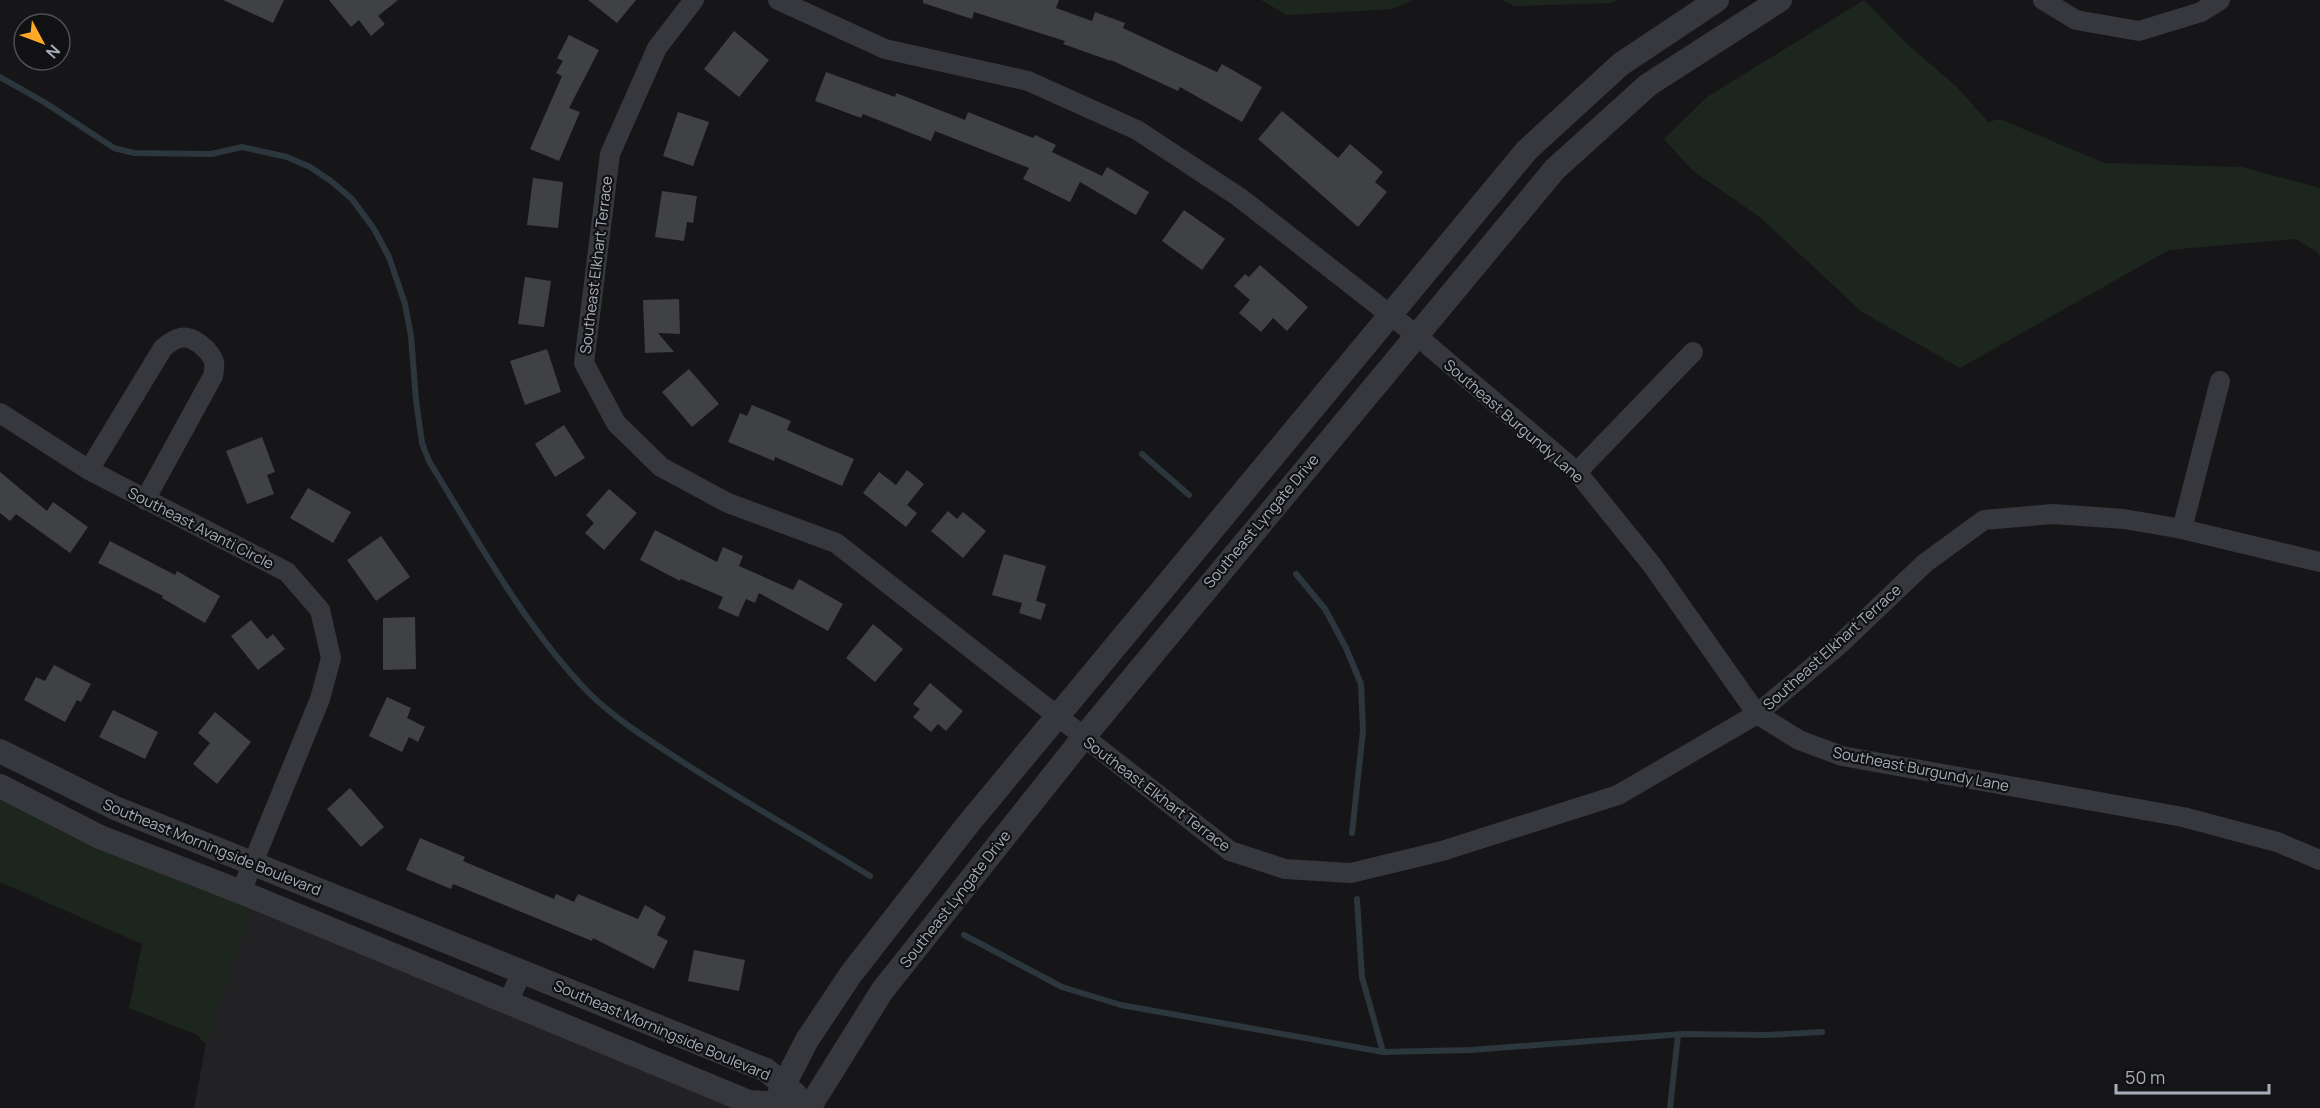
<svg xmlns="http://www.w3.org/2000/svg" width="2320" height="1108" font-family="Manrope,sans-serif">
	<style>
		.built { fill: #222225 }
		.green { fill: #1d261e }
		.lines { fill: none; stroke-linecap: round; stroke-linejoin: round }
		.stream { stroke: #2b363d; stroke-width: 6 }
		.building { fill: #404145 }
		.minor { stroke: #36383d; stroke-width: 20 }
		.tertiary { stroke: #36383d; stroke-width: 24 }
		.labels { text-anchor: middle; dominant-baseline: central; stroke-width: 4.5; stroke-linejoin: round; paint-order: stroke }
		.street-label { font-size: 15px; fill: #a7aeb9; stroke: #111113 }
	</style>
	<rect width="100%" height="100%" fill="#161618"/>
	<polygon class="built" points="252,909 736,1108 194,1108 206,1043"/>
	<g class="green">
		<polygon points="1261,0 1412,0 1393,9 1287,15"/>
		<polygon points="1501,0 1617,0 1612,3 1515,6"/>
		<polygon points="1864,0 1906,43 1957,87 1988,122 2000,119 2104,163 2242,167 2320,188 2320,256 2316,251 2295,239 2169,250 1960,368 1862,312 1761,218 1692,170 1664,139 1707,97"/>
		<polygon points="0,798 252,909 206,1044 197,1035 129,1008 142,944 0,882"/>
	</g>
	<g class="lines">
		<g class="stream">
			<path d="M0 77 44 102 114 148 134 153 211 154 242 147 287 157 310 167 331 181 352 199 374 229 389 257 405 304 411 336 416 400 422 443 429 461C476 538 525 627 588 692 613 717 643 736 672 755 737 798 804 835 870 876"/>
			<polyline points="1142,454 1189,495"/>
			<polyline points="1296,574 1325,609 1346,648 1361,684 1363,731 1352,833"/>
			<polyline points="1357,899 1362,977 1383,1052"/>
			<polyline points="964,935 1062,987 1121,1005 1383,1052 1471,1050 1683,1034 1768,1035 1822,1032"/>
			<polyline points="1670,1108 1678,1035"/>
		</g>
	</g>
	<g class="building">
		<polygon points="223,0 284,0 273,23"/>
		<polygon points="329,0 398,0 378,16 385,24 371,36 359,20 351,27"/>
		<polygon points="588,0 636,0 617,23"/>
		<polygon points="923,0 1059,0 1056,8 1092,21 1095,12 1125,23 1123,28 1217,72 1222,64 1262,87 1242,122 1180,87 1178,91 1111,60 1111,61 1063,44 1065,41 974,12 972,19 923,3"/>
		<polygon points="734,31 769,60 739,97 704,69"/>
		<polygon points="569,35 599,50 569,108 580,112 559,161 530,149 562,76 556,73 563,61 557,58"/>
		<polygon points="826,72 895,97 896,93 965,120 968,112 1033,138 1035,135 1056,145 1052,152 1102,176 1107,167 1149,192 1136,215 1080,182 1070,202 1023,179 1029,168 935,131 931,141 863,114 861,118 815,101"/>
		<polygon points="1282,111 1338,158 1350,144 1383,172 1375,182 1387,192 1358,227 1258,139"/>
		<polygon points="678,112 709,122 693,166 663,156"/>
		<polygon points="533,178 563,182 558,228 527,225"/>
		<polygon points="662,191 697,196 693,223 687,222 684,241 655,237"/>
		<polygon points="1184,210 1225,239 1202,270 1162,241"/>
		<polygon points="1260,265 1308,307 1287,331 1273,318 1261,332 1239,313 1250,300 1234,286 1245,274 1249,277"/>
		<polygon points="525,277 551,281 544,327 518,324"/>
		<polygon points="679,299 680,334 658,333 674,352 645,353 643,300"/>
		<polygon points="547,349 561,392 525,405 510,361"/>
		<polygon points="689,369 719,404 692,427 662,392"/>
		<polygon points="752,405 791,421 787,430 854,459 842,486 775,457 774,461 728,442 740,413 747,416"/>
		<polygon points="564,425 585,458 555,477 535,444"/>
		<polygon points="262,437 275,472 267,475 274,494 247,504 226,451"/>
		<polygon points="907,470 924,484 907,505 917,513 906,527 863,493 879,472 896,485"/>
		<polygon points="0,472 47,511 53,502 88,527 70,553 16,514 10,521 0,513"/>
		<polygon points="308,488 351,512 333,543 290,518"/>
		<polygon points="609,489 637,513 604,550 585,533 594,523 586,515"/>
		<polygon points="948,511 957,519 963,512 986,531 963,558 931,531"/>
		<polygon points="655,530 717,562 723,547 743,556 739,566 793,590 799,579 843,604 828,631 759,593 755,603 746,599 738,617 718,608 723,597 681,579 680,581 640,560"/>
		<polygon points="381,536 410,577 376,601 347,560"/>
		<polygon points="110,541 175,575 177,571 220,596 205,623 162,598 163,596 98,563"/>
		<polygon points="1004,554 1046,566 1036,601 1046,604 1041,620 1019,613 1022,603 992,595"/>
		<polygon points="415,617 416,669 383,670 383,618"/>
		<polygon points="251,620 267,639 273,634 285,649 258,670 231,636"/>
		<polygon points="873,624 903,649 875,682 846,658"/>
		<polygon points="54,665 91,684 81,702 77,700 65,722 24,700 36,677 45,681"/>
		<polygon points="930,683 963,711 946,731 938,724 931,732 913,717 920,709 913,704"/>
		<polygon points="387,697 411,708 407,718 425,727 418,742 409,737 402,752 369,736"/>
		<polygon points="113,710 158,732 145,759 99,737"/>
		<polygon points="215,712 251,742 217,784 193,764 210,743 198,733"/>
		<polygon points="350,788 384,827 361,847 327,809"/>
		<polygon points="420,838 465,857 463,861 554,899 556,894 574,902 578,894 638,919 645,905 666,917 657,935 668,941 654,969 593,938 592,941 453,884 451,889 406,870"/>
		<polygon points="694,950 745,960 739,991 688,981"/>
	</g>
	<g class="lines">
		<g class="minor">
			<polyline points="694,0 657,48 610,154 584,363 616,423 661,467 728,503 836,543 1230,851 1285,869 1351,873 1442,851 1618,795 1757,714 1840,644 1925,563 1984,520 2053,514 2124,519 2182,529 2320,562"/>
			<polyline points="778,0 885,49 1028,81 1137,130 1239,197 1416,335 1577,472 1652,565 1757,714 1799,740 1842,756 2183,817 2277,842 2320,860"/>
			<polyline points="2043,0 2076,20 2139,31 2201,12 2220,0"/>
			<polyline points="0,413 89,470 287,572 320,610 331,658 320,699 241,892"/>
			<path d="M89 470 163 348C168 344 174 339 180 338 193 335 210 350 214 362 215 366 214 371 213 376L145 500"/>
			<polyline points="1577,472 1693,352"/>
			<polyline points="2182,529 2220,381"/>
			<polyline points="508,1002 522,972"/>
		</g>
		<g class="tertiary">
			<polyline points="0,751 115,808 766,1070 795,1094"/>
			<polyline points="0,786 100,837 241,892 749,1102 786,1104"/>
			<polyline points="772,1108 807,1040 851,974 969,823 1527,150 1621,64 1717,0"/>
			<polyline points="809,1108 882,991 1083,738 1555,169 1648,85 1780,0"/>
		</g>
	</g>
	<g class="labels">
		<g class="street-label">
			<text transform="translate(596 265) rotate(-83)">Southeast Elkhart Terrace</text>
			<text transform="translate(1514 421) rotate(41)">Southeast Burgundy Lane</text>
			<text transform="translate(1261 521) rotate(-50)">Southeast Lyngate Drive</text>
			<text transform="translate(201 528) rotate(27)">Southeast Avanti Circle</text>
			<text transform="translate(1832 647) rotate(-42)">Southeast Elkhart Terrace</text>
			<text transform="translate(1921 769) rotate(11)">Southeast Burgundy Lane</text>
			<text transform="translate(1157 794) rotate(37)">Southeast Elkhart Terrace</text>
			<text transform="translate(212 847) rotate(22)">Southeast Morningside Boulevard</text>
			<text transform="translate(955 899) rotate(-52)">Southeast Lyngate Drive</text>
			<text transform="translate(662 1030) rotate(23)">Southeast Morningside Boulevard</text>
		</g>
	</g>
	<g transform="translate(42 42) rotate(131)"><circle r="28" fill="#111113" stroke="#4d5055" stroke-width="1.5"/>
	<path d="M0-4.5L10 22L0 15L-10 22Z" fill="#ffa727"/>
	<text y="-9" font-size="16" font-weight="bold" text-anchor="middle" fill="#a7aeb9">N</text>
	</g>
	<path d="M2116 1084v9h153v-9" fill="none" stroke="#a7aeb9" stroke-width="3"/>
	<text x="2125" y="1084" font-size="18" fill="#a7aeb9" stroke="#111113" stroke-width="4.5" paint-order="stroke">50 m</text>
</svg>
